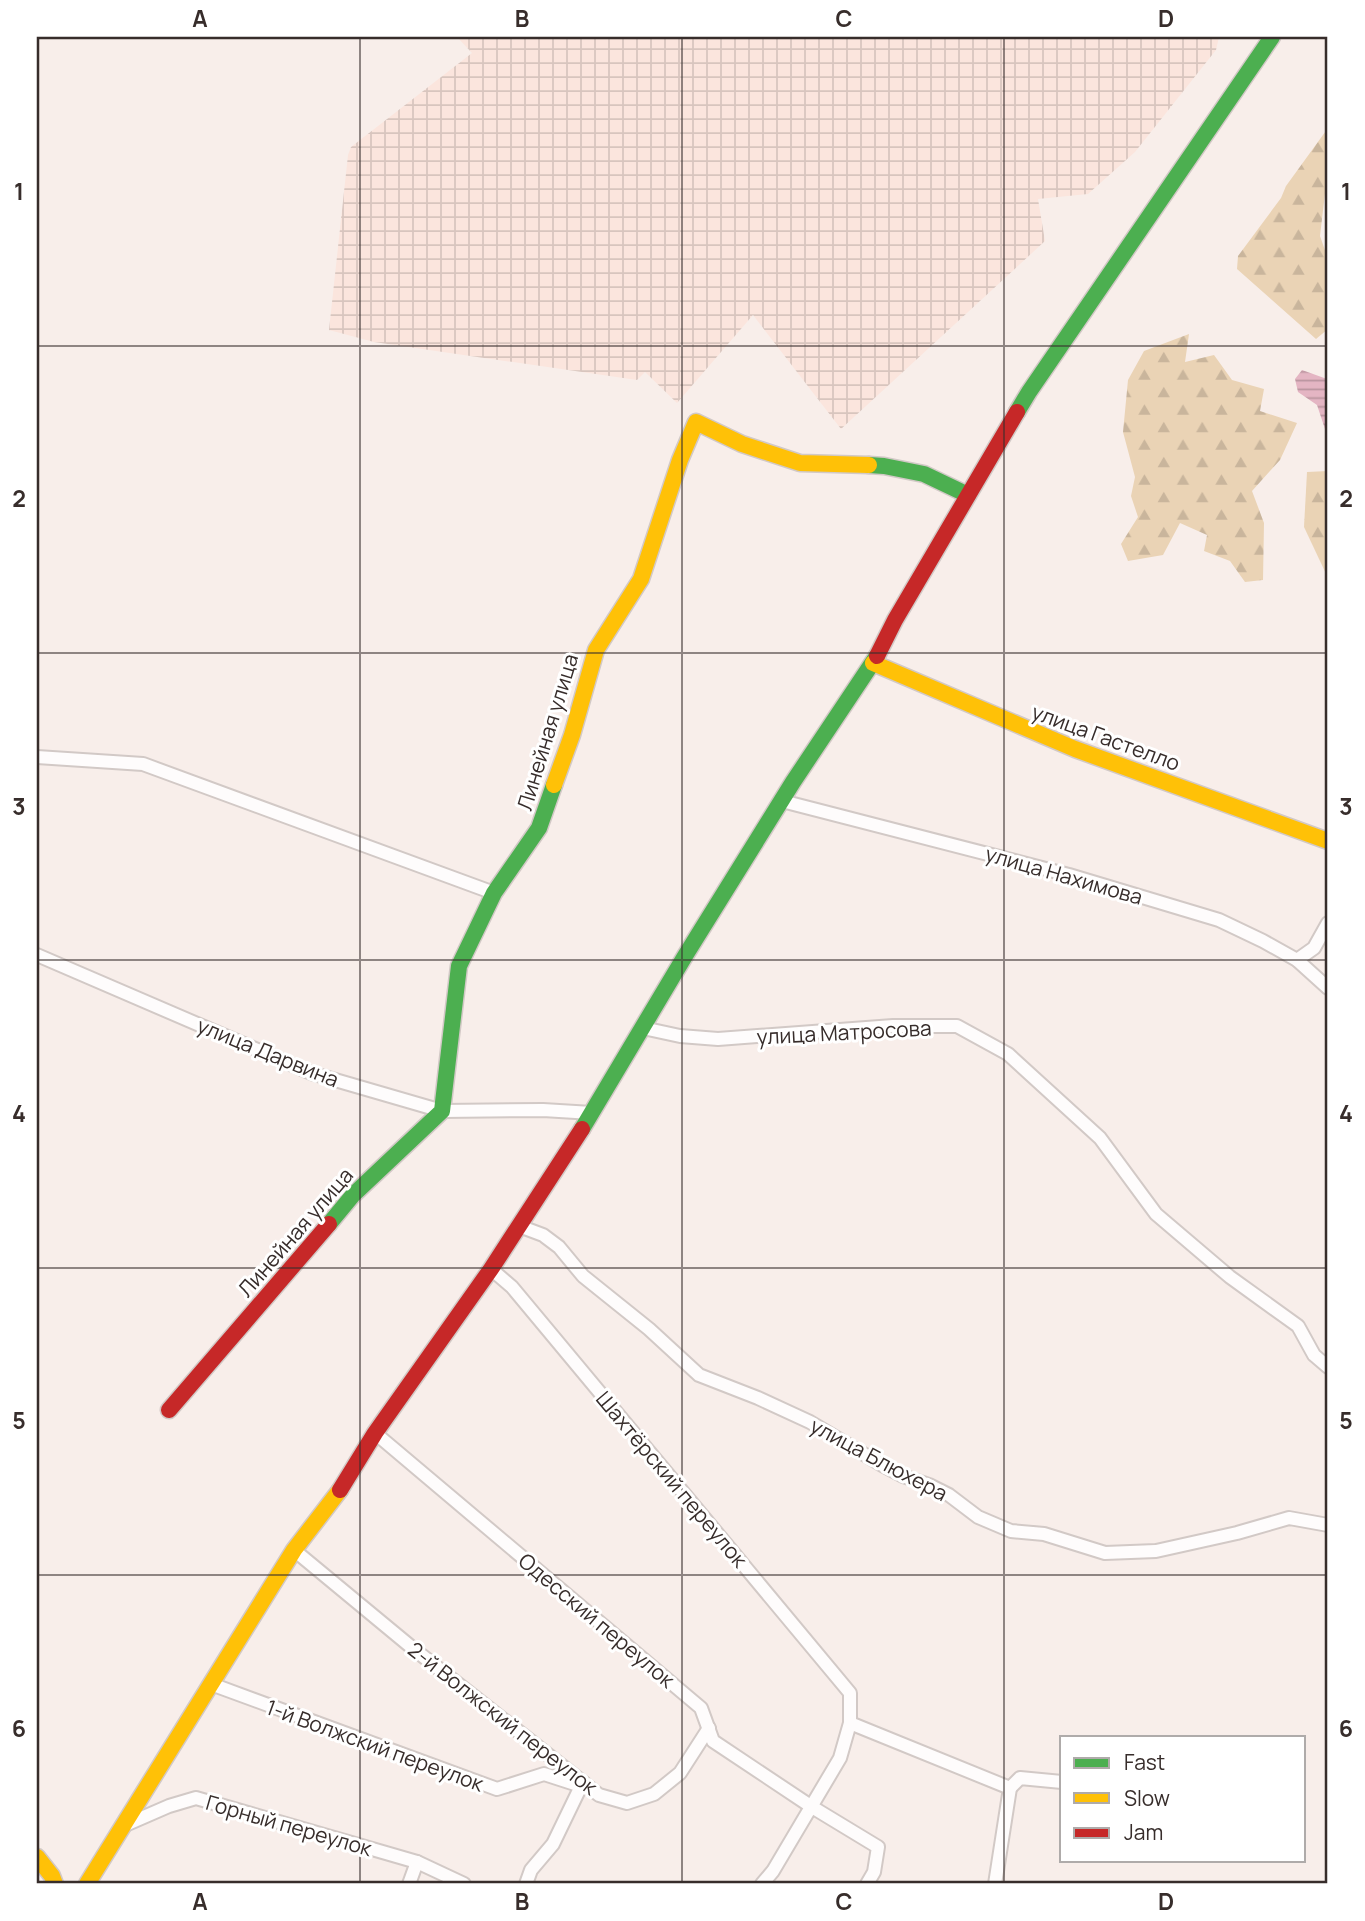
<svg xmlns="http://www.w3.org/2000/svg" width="1365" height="1921" font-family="Manrope,sans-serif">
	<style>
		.industrial { fill: url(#industrial-grid) }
		.forest { fill: url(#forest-firs) }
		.water { fill: url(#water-rules) }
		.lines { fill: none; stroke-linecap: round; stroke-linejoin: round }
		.street-casing { stroke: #d2c9c6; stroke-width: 16 }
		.fast-casing { stroke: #d2c9c6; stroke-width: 19 }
		.slow-casing { stroke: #d2c9c6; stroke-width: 19 }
		.jam-casing { stroke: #d2c9c6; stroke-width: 19 }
		.street { stroke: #fefcfc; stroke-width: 12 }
		.fast { stroke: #4caf50; stroke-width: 16 }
		.slow { stroke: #ffc107; stroke-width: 16 }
		.jam { stroke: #c62828; stroke-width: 16 }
		.grid { fill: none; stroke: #372d2b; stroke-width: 2; stroke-opacity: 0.55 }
		.labels { text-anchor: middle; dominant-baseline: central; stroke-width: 6; stroke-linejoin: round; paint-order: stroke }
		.street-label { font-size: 21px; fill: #372d2b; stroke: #fff }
		.neatline { fill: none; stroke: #372d2b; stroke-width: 2.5 }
		.grid-label { font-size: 23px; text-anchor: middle; font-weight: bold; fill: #372d2b }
	</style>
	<defs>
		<pattern id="industrial-grid" width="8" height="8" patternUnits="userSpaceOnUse" patternTransform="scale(1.75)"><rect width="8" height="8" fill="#fbe5dd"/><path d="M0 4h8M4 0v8" fill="none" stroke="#d8c5be"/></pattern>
		<pattern id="forest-firs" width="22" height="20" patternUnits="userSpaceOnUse" patternTransform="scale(1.75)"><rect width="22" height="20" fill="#ead3b5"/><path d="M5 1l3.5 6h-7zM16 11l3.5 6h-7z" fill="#c9b59c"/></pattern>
		<pattern id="water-rules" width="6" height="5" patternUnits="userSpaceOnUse" patternTransform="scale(1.75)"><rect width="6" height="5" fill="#e4b5c3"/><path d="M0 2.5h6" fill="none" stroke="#ba949f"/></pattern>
	</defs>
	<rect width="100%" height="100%" fill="#f8eeea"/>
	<polygon class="industrial" points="457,37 1219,37 1216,50 1135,152 1088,194 1038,199 1045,241 841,429 753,315 677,403 645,372 637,380 374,342 329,330 348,155 351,147 472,53"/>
	<g class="forest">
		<polygon points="1328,128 1328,168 1320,236 1328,259 1328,329 1316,339 1237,269 1238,256 1281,198 1286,186"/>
		<polygon points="1189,334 1185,362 1214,355 1232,380 1264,389 1260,411 1297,423 1280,460 1252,491 1264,523 1263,580 1245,582 1230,561 1204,551 1207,535 1180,523 1163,555 1128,561 1121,544 1138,517 1131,496 1135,477 1123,432 1128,380 1144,351"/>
		<polygon points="1328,471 1328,578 1304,527 1307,472"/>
	</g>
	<polygon class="water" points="1302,370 1327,379 1328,377 1328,432 1326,432 1317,405 1298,392 1295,379"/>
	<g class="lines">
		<g class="street-casing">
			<g id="street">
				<polyline points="37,757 143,764 494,893"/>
				<polyline points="782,801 1069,875 1219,920 1263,941 1297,960 1328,988"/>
				<polyline points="37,955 311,1073 442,1111 543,1110 592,1113"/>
				<polyline points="1297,960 1314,948 1328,923"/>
				<polyline points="643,1028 680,1036 718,1039 893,1026 957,1026 1008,1054 1100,1138 1156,1214 1230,1277 1298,1326 1314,1355 1328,1367"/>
				<polyline points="519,1226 543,1235 559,1247 583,1276 649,1329 699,1375 758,1398 810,1422 882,1465 903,1476 929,1485 949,1495 978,1517 1011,1531 1044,1534 1105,1553 1156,1551 1237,1533 1289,1518 1328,1525"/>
				<polyline points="491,1269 512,1287 850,1693 850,1723 840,1758 773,1871 762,1884"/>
				<polyline points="375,1433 701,1708 713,1741 812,1807 878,1847 874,1872 867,1884"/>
				<polyline points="294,1550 410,1646 599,1795 627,1803 654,1794 680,1773 709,1728"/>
				<polyline points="211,1684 497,1789 544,1774 581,1786"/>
				<polyline points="850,1723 1010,1788"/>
				<polyline points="1010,1788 1020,1778 1062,1782"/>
				<polyline points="123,1826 169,1806 196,1798 417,1862 464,1884"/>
				<polyline points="409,1884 417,1862"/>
				<polyline points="526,1884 531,1870 553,1844 581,1786 584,1783"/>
				<polyline points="995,1884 1010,1788"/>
			</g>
		</g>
		<g class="fast-casing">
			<g id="fast">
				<polyline points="1017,412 1029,392 1272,37"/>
				<polyline points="869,465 884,466 924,474 968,495"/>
				<polyline points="582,1129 685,956 793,782 877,656"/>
				<polyline points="329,1224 353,1195 442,1111 459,966 494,893 539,828 554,785"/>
			</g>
		</g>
		<g class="slow-casing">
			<g id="slow">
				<polyline points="873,663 1075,749 1328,841"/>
				<polyline points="554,785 572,735 596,650 641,579 680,460 696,422 742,444 800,463 869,465"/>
				<polyline points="37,1857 52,1876 55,1884"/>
				<polyline points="87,1884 294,1550 340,1490"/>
			</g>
		</g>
		<g class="jam-casing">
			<g id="jam">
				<polyline points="877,656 895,620 1017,412"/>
				<polyline points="169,1410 329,1224"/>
				<polyline points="340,1490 375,1433 491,1269 582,1129"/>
			</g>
		</g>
		<use href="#street" class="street"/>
		<use href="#fast" class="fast"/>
		<use href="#slow" class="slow"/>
		<use href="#jam" class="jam"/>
	</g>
	<path class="grid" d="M360 37V1884M682 37V1884M1004 37V1884M37 346H1328M37 653H1328M37 960H1328M37 1268H1328M37 1575H1328"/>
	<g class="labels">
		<g class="street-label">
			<text transform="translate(547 732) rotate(-73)">Линейная улица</text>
			<text transform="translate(1106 737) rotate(20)">улица Гастелло</text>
			<text transform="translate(1064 875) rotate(16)">улица Нахимова</text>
			<text transform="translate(844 1032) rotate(-3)">улица Матросова</text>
			<text transform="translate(268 1052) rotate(22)">улица Дарвина</text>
			<text transform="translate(295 1232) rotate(-49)">Линейная улица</text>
			<text transform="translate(879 1459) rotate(28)">улица Блюхера</text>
			<text transform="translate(672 1479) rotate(50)">Шахтёрский переулок</text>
			<text transform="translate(597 1620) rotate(40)">Одесский переулок</text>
			<text transform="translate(503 1718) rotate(38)">2-й Волжский переулок</text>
			<text transform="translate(375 1745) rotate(20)">1-й Волжский переулок</text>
			<text transform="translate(289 1825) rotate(16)">Горный переулок</text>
		</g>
	</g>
	<rect width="1365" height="1921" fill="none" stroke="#ffffff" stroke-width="77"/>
	<rect x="1060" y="1736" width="245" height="126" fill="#ffffff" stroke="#afabaa" stroke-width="2"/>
	<rect x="1074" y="1758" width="35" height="10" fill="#4caf50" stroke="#afabaa" stroke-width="2"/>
	<text x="1124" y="1770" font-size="21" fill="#372d2b">Fast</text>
	<rect x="1074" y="1793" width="35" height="10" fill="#ffc107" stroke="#afabaa" stroke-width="2"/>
	<text x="1124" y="1806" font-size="21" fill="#372d2b">Slow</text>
	<rect x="1074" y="1828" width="35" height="10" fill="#c62828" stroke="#afabaa" stroke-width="2"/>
	<text x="1124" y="1840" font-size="21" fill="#372d2b">Jam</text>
	<rect x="38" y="38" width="1288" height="1844" class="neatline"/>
	<g class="grid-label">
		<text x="200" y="27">A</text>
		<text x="522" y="27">B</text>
		<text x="844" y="27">C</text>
		<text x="1166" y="27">D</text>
		<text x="19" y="200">1</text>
		<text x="1346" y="200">1</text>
		<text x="19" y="507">2</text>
		<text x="1346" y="507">2</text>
		<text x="19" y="815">3</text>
		<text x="1346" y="815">3</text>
		<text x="19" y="1122">4</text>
		<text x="1346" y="1122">4</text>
		<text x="19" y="1429">5</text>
		<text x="1346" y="1429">5</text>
		<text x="19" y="1737">6</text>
		<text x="1346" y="1737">6</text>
		<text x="200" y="1910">A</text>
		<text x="522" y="1910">B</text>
		<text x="844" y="1910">C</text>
		<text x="1166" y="1910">D</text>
	</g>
</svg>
